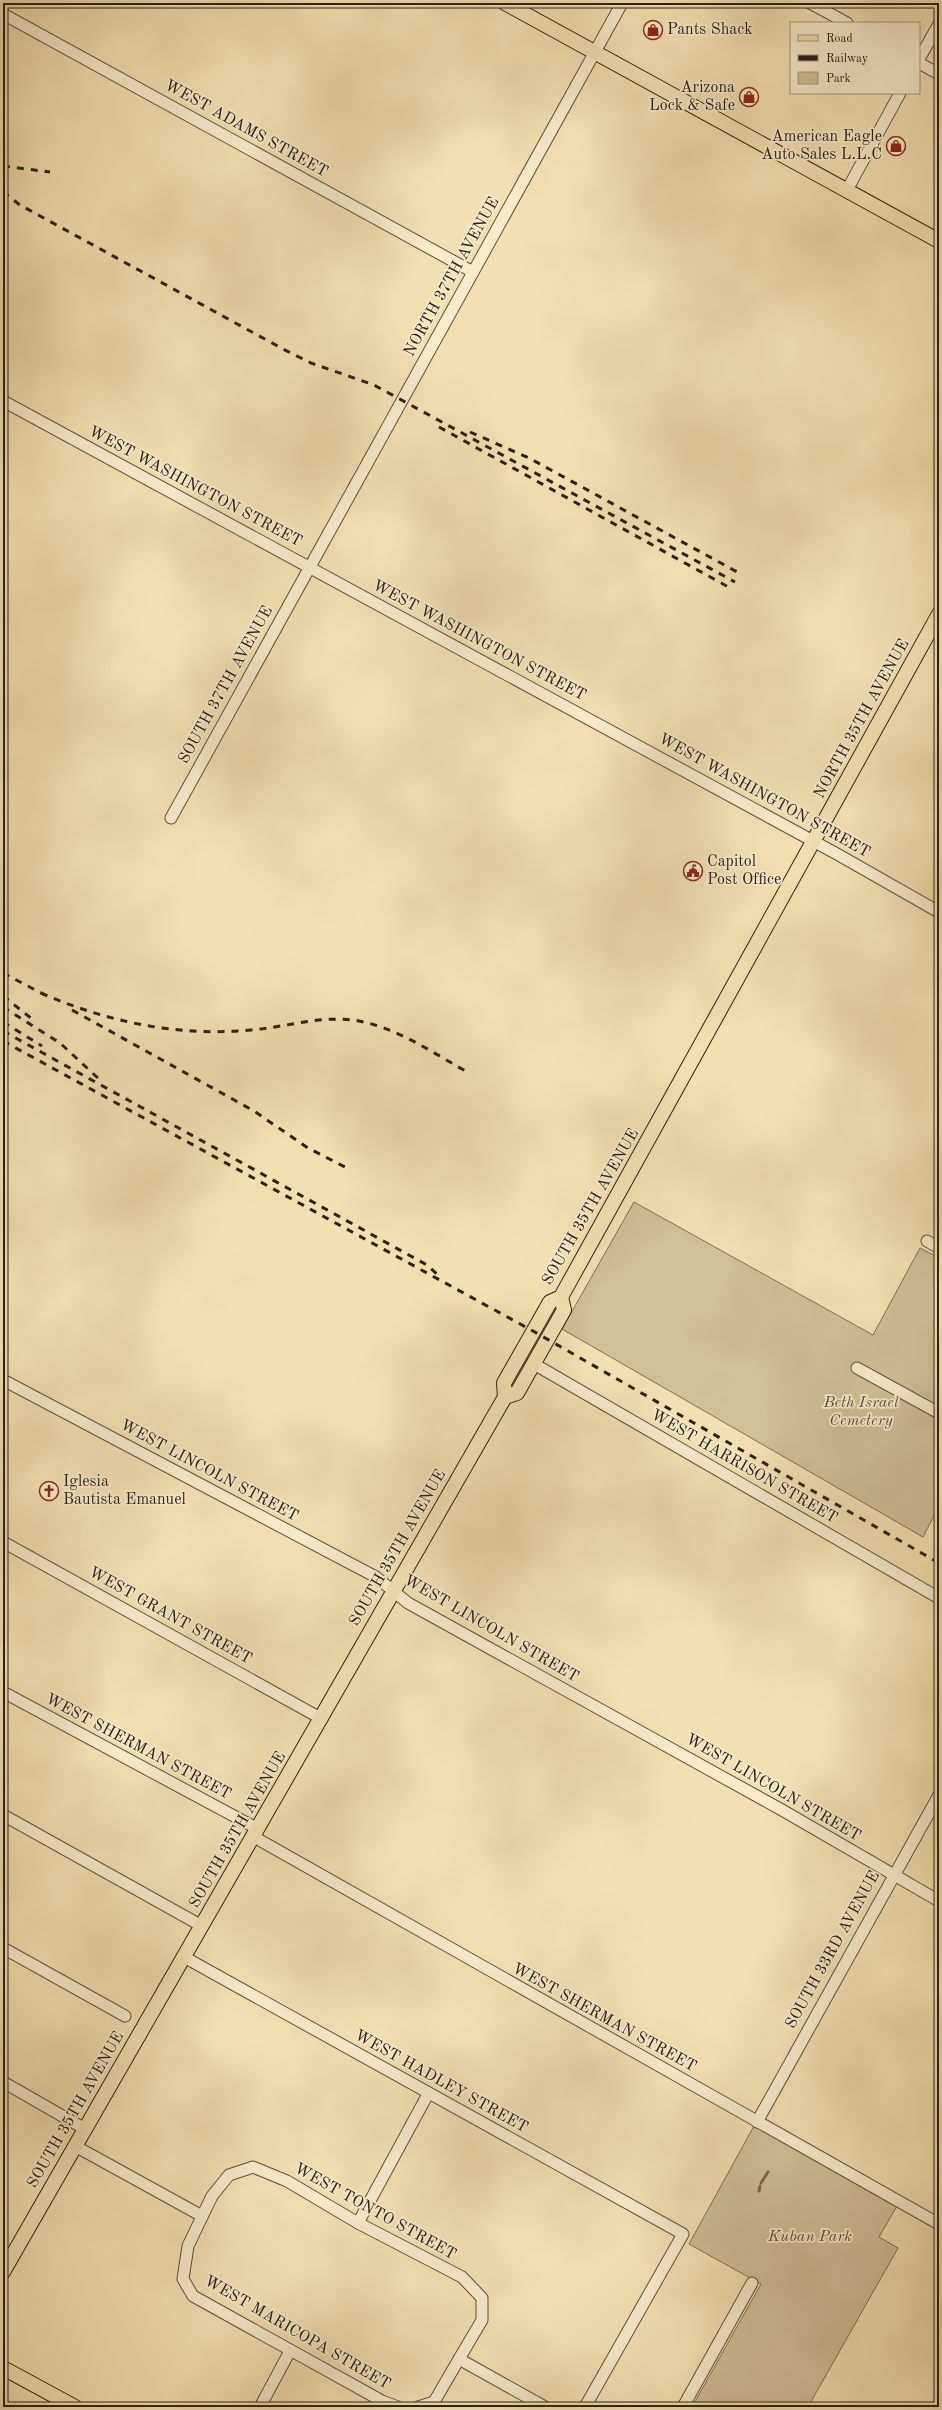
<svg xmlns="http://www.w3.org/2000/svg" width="942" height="2410" font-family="'Old Standard TT',serif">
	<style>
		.green { fill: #d1bf96; stroke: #7d7056 }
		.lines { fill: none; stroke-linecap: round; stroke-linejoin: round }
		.stream { stroke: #796c53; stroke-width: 3 }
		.minor-casing { stroke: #5c503c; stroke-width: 13 }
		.major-casing { stroke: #292015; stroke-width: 16 }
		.minor { stroke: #f7ebcc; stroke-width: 11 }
		.major { stroke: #f3e0b1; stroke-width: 14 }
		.rail { stroke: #292015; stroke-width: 3; stroke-dasharray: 7 7; stroke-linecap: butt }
		.labels { text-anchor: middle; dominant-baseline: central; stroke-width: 3.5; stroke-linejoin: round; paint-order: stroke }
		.poi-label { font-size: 16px; fill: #292015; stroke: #f7ebcc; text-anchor: start }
		.street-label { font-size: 16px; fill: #292015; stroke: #f7ebcc }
		.park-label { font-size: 16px; font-style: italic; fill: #5b503c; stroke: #f7ebcc }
	</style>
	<rect width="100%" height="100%" fill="#f3e0b1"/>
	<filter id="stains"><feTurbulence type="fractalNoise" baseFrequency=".005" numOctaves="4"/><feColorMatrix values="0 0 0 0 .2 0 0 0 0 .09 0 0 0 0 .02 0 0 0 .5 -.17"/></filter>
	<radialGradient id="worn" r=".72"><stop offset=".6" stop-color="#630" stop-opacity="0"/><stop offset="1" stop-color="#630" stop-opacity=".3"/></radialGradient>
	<g class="green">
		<polygon points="634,1202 873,1335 920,1248 939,1258 939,1506 923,1537 562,1329"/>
		<polygon points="754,2126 897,2206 879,2237 898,2248 808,2407 692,2407 761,2284 689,2244"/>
	</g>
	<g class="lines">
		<g class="stream">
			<polyline points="761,2183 768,2172"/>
			<polyline points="759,2191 760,2186"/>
		</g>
		<g class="minor-casing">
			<g id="minor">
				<polyline points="810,3 847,23"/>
				<polyline points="3,14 473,272"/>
				<polyline points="919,59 939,24"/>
				<polyline points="919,63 939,74"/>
				<polyline points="847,190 900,93"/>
				<polyline points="3,401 837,854 939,912"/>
				<polyline points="171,818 622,3"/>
				<polyline points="927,1241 939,1248"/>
				<polyline points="534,1364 939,1598"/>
				<polyline points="857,1368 939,1413"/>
				<polyline points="3,1380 376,1577 408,1603 782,1810 939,1901"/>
				<polyline points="3,1542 322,1719"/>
				<polyline points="3,1692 258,1829"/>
				<polyline points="3,1815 202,1926"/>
				<polyline points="254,1837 939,2224"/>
				<polyline points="3,1948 125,2016"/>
				<polyline points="184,1957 683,2234 585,2407"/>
				<polyline points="3,2082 85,2129"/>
				<polyline points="757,2122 939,1795"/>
				<polyline points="75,2146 202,2216"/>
				<polyline points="358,2223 428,2094"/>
				<polyline points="260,2407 290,2351"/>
				<polyline points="398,2407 382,2401 193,2296 183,2279 188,2246 212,2196 229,2175 253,2167 287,2181 358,2223 462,2277 482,2298 482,2320 459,2359"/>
				<polyline points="418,2407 434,2402 459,2359 545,2407"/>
				<polyline points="683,2407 752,2283"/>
			</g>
		</g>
		<g class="major-casing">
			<g id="major">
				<polyline points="505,3 939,241"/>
				<polyline points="505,1397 517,1393 564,1310 561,1297"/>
				<polyline points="3,2272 494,1416 505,1397 504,1383 550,1302 561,1297 939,614"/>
				<polyline points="3,2368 75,2407"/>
			</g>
		</g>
		<use href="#minor" class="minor"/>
		<use href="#major" class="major"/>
		<g class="rail">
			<polyline points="3,166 50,172"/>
			<polyline points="3,192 20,205 283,349 311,363 374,385 735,582"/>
			<polyline points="439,427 732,589"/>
			<polyline points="470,432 529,458 739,573"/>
			<polyline points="3,973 45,995"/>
			<path d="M41 993C107 1022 179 1037 251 1030 286 1027 318 1016 353 1020 395 1026 433 1053 469 1073"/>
			<polyline points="3,996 36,1022"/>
			<polyline points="3,1007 60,1043 99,1079"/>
			<polyline points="72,1010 254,1111 308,1148 345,1167"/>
			<polyline points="3,1022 42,1046"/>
			<polyline points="3,1031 427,1265 438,1275"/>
			<polyline points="3,1041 533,1331 939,1563"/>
		</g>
	</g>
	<defs>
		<g id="shop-ring" transform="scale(1)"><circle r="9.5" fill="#f7ebcc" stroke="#8f2418" stroke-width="1.5"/><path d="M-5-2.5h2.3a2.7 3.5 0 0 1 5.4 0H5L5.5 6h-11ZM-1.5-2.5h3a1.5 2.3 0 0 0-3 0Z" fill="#8f2418"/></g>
		<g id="civic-ring" transform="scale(1)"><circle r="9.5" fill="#f7ebcc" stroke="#8f2418" stroke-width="1.5"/><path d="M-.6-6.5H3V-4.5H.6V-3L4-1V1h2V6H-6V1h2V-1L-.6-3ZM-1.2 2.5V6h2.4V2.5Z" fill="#8f2418"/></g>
		<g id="church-ring" transform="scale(1)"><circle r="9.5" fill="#f7ebcc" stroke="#8f2418" stroke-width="1.5"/><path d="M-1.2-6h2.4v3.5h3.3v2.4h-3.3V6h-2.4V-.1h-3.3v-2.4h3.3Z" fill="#8f2418"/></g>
	</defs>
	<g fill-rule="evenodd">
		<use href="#shop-ring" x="653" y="30"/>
		<use href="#shop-ring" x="749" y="97"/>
		<use href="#shop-ring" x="896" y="146"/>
		<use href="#civic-ring" x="693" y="871"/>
		<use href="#church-ring" x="49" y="1491"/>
	</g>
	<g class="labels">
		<g class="poi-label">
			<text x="667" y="30">Pants Shack</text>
			<text x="735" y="88" text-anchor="end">Arizona<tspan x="735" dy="18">Lock &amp; Safe</tspan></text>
			<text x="882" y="137" text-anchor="end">American Eagle<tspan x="882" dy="18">Auto Sales L.L.C</tspan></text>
			<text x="707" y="862">Capitol<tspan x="707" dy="18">Post Office</tspan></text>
			<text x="63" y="1482">Iglesia<tspan x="63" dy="18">Bautista Emanuel</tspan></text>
		</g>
		<g class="street-label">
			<text transform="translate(246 129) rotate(29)">WEST ADAMS STREET</text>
			<text transform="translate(452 277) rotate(-61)">NORTH 37TH AVENUE</text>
			<text transform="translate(195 487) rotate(28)">WEST WASHINGTON STREET</text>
			<text transform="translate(479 641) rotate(28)">WEST WASHINGTON STREET</text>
			<text transform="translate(226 685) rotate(-61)">SOUTH 37TH AVENUE</text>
			<text transform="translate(862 719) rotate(-61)">NORTH 35TH AVENUE</text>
			<text transform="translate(764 796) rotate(29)">WEST WASHINGTON STREET</text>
			<text transform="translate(591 1207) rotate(-60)">SOUTH 35TH AVENUE</text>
			<text transform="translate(744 1467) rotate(30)">WEST HARRISON STREET</text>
			<text transform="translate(209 1471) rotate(28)">WEST LINCOLN STREET</text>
			<text transform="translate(398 1548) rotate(-60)">SOUTH 35TH AVENUE</text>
			<text transform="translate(170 1616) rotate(29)">WEST GRANT STREET</text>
			<text transform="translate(491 1629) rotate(30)">WEST LINCOLN STREET</text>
			<text transform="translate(138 1747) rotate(28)">WEST SHERMAN STREET</text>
			<text transform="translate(773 1788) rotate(30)">WEST LINCOLN STREET</text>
			<text transform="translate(238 1830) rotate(-60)">SOUTH 35TH AVENUE</text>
			<text transform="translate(833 1950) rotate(-61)">SOUTH 33RD AVENUE</text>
			<text transform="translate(604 2018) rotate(29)">WEST SHERMAN STREET</text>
			<text transform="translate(441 2082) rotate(29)">WEST HADLEY STREET</text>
			<text transform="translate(76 2110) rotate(-60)">SOUTH 35TH AVENUE</text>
			<text transform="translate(375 2212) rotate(29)">WEST TONTO STREET</text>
			<text transform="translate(297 2333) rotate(30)">WEST MARICOPA STREET</text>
		</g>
		<g class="park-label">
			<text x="861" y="1403">Beth Israel<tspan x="861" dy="18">Cemetery</tspan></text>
			<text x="810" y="2237">Kuban Park</text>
		</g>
	</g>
	<rect width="942" height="2410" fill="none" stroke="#f3e0b1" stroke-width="16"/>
	<rect x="4" y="4" width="934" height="2402" fill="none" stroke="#292015" stroke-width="2"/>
	<rect x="8" y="8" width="926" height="2394" fill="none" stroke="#292015"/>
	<rect x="790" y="22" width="130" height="72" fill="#f7ebcc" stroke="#a59a83"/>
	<rect x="798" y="35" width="20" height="6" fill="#f3e0b1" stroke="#a59a83"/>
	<text x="826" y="42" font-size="12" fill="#292015">Road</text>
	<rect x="798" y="55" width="20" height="6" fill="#292015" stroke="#a59a83"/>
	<text x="826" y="62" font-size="12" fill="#292015">Railway</text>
	<rect x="798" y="72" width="20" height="12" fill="#d1bf96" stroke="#a59a83"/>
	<text x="826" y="82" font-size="12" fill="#292015">Park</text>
	<rect width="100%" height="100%" filter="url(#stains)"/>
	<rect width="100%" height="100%" fill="url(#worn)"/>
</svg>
